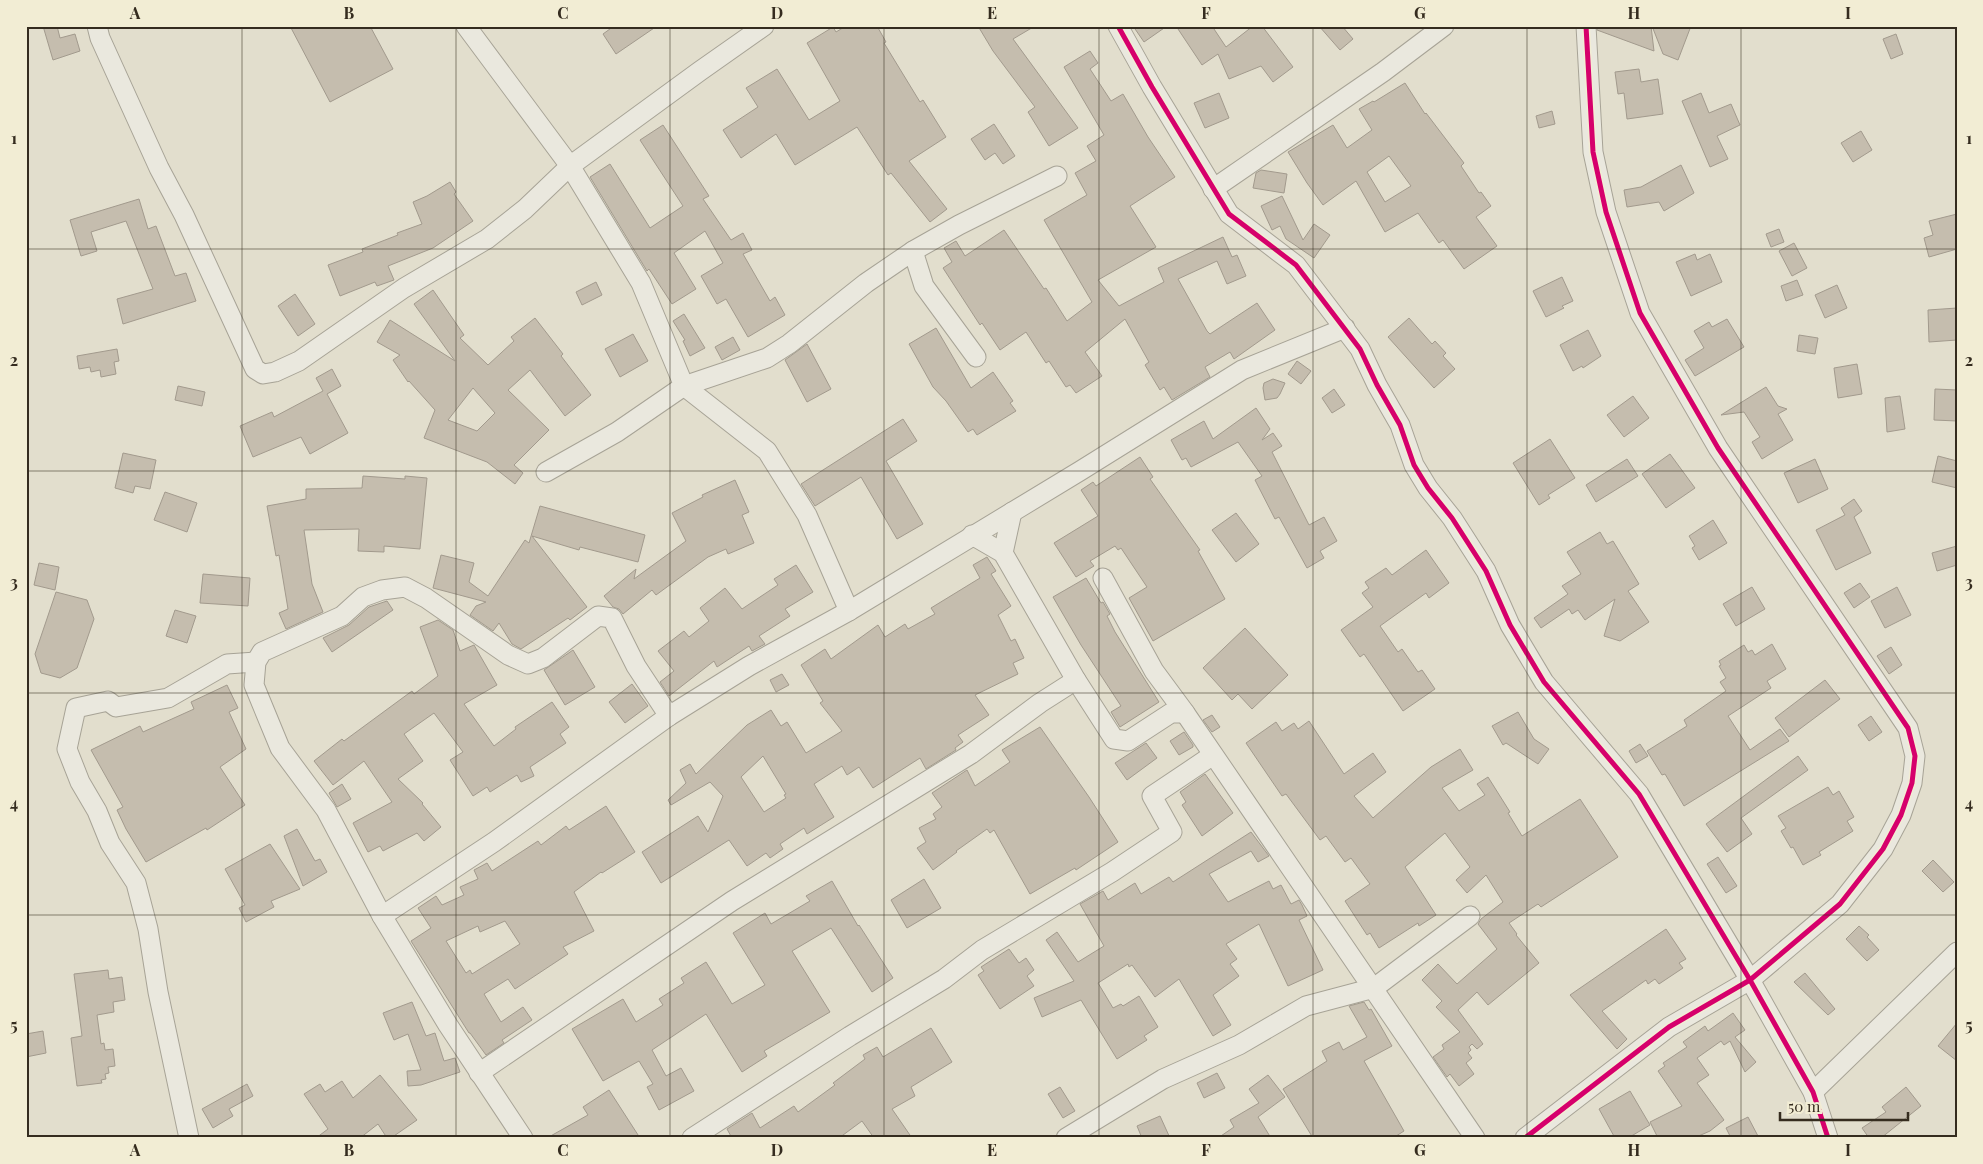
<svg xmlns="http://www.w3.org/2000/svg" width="1983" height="1164" font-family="'Playfair Display',serif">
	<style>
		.building { fill: #c5bdae; stroke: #a29a8d; fill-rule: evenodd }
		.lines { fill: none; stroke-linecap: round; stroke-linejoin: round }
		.street-casing { stroke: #a7a396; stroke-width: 21 }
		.street { stroke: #eae8de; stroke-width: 19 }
		.cycleway-casing { stroke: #f2edd4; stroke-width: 8 }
		.cycleway { stroke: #d6006c; stroke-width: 5 }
		.grid { fill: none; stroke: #352c1f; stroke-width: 1; stroke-opacity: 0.55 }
		.neatline { fill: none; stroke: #352c1f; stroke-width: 2 }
		.grid-label { font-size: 16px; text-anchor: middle; font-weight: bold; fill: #352c1f }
	</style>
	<rect width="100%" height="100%" fill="#e2decd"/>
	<g class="building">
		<polygon points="43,26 57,26 60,38 75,34 80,51 53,60"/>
		<polygon points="290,26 370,26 393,69 330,102"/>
		<polygon points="614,26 657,26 616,54 603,34"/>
		<polygon points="846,26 877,26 886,42 884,43 920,102 923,100 946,137 909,161 947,209 930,222 891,173 888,175 857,127 795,165 776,134 741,158 723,130 758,107 746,88 777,69 809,120 840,101 807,43 833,27 836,32"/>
		<polygon points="978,26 1035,26 1013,39 1078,128 1049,146 1028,112 1035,107 993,51"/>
		<polygon points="1133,26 1167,26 1144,42"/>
		<polygon points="1176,26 1212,26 1226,47 1253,26 1262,26 1293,67 1273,82 1261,66 1229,79 1218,54 1202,65"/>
		<polygon points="1319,26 1342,26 1353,39 1340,50"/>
		<polygon points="1597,26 1651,26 1654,51 1597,30"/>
		<polygon points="1652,26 1691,26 1678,60 1663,54"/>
		<polygon points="1896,34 1903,54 1891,59 1883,39"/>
		<polygon points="1090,51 1098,63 1090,69 1111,101 1123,94 1148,137 1175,177 1130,206 1156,247 1098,280 1119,306 1164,282 1158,268 1223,237 1232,257 1237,255 1246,276 1227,284 1217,261 1178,279 1207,331 1210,334 1257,303 1275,330 1234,359 1230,352 1205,367 1210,377 1172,400 1164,387 1160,390 1145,365 1149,362 1125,319 1085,352 1102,376 1076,393 1070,385 1066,387 1049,361 1046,363 1026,332 1000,350 982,323 980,325 943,268 952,262 944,248 956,241 965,256 1004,230 1044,289 1046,288 1067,321 1092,302 1044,220 1087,195 1075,173 1096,161 1087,146 1104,135 1064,67"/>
		<polygon points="1639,69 1641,82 1658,79 1663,114 1627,119 1624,93 1618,94 1615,72"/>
		<path d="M1405 83 1425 114 1426 113 1464 163 1461 166 1479 193 1481 192 1491 206 1476 217 1497 246 1464 269 1443 240 1439 243 1418 213 1385 232 1356 181 1323 205 1307 183 1288 152 1333 125 1347 148 1372 130 1359 109 1373 101 1374 102ZM1389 156 1411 186 1385 202 1367 172Z"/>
		<polygon points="1219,93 1229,118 1205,128 1194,103"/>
		<polygon points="1701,93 1709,113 1731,104 1740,125 1717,136 1728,159 1710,167 1682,101"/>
		<polygon points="1552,111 1555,124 1539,128 1536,116"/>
		<polygon points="994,124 1015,156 1003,164 995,153 985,160 971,139"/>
		<polygon points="663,125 709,196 703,199 731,240 743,233 752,250 743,254 770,301 775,297 785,315 748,337 726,299 717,304 701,276 723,263 705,231 674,253 696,289 672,304 649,269 647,271 590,177 610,164 650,228 683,206 640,140"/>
		<polygon points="1861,131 1872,150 1853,162 1841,143"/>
		<polygon points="1681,165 1694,193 1664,211 1659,202 1627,207 1624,190 1641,187"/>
		<polygon points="1261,170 1287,174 1284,193 1253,188 1256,173"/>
		<polygon points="450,182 456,192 454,194 473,221 433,248 388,266 394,280 377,286 375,282 340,296 328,265 363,252 362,249 398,235 397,233 422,224 413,202 427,196"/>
		<polygon points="1282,196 1303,240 1314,224 1330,235 1314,258 1286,239 1280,226 1272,230 1261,206"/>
		<polygon points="139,199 148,229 156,226 175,276 186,273 196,301 123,324 117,299 153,289 126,221 91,232 97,251 81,256 70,220"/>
		<polygon points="1957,214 1957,249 1929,257 1924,238 1933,235 1929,221"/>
		<polygon points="1779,229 1784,242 1771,247 1766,234"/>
		<polygon points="1794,243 1807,268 1792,276 1779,251"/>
		<polygon points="1695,254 1697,260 1710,254 1722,282 1691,296 1676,262"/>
		<polygon points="1562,277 1573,301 1562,306 1564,308 1546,317 1533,291"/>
		<polygon points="1797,280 1803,295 1786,301 1781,286"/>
		<polygon points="596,282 602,295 582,305 576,292"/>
		<polygon points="1837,285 1847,308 1825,318 1815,295"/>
		<path d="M433 290 464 335 460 338 488 365 514 341 511 337 535 318 563 354 561 356 591 395 565 416 530 370 508 390 549 430 514 465 523 473 515 484 487 462 424 438 435 410 409 381 408 382 393 360 400 355 377 342 390 320 455 361 414 304ZM473 388 495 413 477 431 448 420Z"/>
		<polygon points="295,294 315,324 298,336 278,306"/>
		<polygon points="1957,308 1957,340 1929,342 1928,310"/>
		<polygon points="684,314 705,348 690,356 683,341 685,340 673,321"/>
		<polygon points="1409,318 1432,344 1435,341 1446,353 1443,356 1455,369 1434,388 1388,337"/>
		<polygon points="1727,319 1744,347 1695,376 1685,360 1704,348 1694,331 1709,322 1712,327"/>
		<polygon points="936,328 971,388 993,372 1013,401 1010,403 1016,411 977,435 973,429 968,432 946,401 933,387 909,344"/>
		<polygon points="1588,330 1601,356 1583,368 1582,366 1573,371 1560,345"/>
		<polygon points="633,334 648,361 620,377 605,349"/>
		<polygon points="1799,335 1818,338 1815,354 1797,351"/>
		<polygon points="733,337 740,350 722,360 715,347"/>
		<polygon points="807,344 831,389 807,402 785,360"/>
		<polygon points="117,349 119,361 114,362 116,374 101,377 100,370 91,372 90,367 79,369 77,356"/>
		<polygon points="1297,361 1311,371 1301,384 1288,374"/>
		<polygon points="1857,364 1862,394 1838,398 1834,368"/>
		<polygon points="332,369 341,386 327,394 348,433 310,454 301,437 253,457 240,426 272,412 274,417 323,391 316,378"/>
		<polygon points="1273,379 1285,383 1280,394 1277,398 1265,400 1263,388 1264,383"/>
		<polygon points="178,386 205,392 202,406 175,400"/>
		<polygon points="1766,387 1778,406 1787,409 1778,414 1793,440 1762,459 1752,442 1760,437 1744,412 1721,415"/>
		<polygon points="1334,389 1345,405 1332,413 1322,398"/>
		<polygon points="1935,389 1957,390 1957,421 1934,420"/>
		<polygon points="1633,396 1649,418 1624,437 1607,415"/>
		<polygon points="1900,396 1905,429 1887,432 1885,398"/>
		<polygon points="1256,408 1270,429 1262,440 1273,433 1282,446 1272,452 1309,525 1324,517 1337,541 1320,551 1324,558 1307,568 1279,517 1275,519 1255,480 1262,476 1238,442 1191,467 1186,458 1182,460 1171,440 1204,421 1213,439"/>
		<polygon points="903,419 917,441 886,461 923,524 897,539 861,477 815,506 801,484"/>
		<polygon points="1550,439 1575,478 1548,495 1550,498 1539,505 1513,463"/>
		<polygon points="123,453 156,460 150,489 135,486 133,493 115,488"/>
		<polygon points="1670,454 1695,488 1666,508 1642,474"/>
		<polygon points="1938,456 1957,461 1957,488 1932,482"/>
		<polygon points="1140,457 1153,477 1150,479 1200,550 1198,551 1225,599 1153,641 1129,598 1147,587 1121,548 1118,550 1115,546 1090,561 1094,566 1076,577 1054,543 1098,516 1081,490 1093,482 1096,486"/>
		<polygon points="1627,459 1638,476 1596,502 1586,485"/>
		<polygon points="1815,459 1828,489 1798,503 1784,473"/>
		<polygon points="363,476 405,479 405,476 427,478 420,549 384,546 384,552 358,551 359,529 304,530 312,584 323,612 286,629 279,613 288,609 279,555 276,556 267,506 306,499 306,489 362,488"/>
		<polygon points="735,480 749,512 742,515 754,543 728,554 726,549 708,557 656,595 652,590 623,614 619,609 613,607 604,596 636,569 634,579 686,541 672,513 703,497 702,495"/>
		<polygon points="165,492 197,503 187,532 154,520"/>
		<polygon points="1854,499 1862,511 1854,517 1871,553 1836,570 1816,530 1845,515 1841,508"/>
		<polygon points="540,506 645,535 638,562 580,547 579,550 532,536 587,607 570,620 568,618 521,649 512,644 499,623 493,631 470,615 476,606 486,602 433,588 441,555 474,563 469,582 488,596 525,540 529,543"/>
		<polygon points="1236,513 1259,544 1236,562 1212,530"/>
		<polygon points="1713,520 1727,543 1699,560 1692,548 1695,546 1689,536"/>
		<polygon points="1600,532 1607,544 1613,541 1639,584 1628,591 1649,622 1620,641 1604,636 1615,599 1585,620 1578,610 1572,614 1569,609 1541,628 1534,618 1568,594 1562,586 1581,574 1567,552"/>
		<polygon points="1957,546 1957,565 1937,571 1932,553"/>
		<polygon points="1426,550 1449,583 1429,598 1426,593 1380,626 1398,652 1402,649 1418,672 1422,670 1435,689 1403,711 1364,654 1360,657 1341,630 1373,607 1362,593 1369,588 1365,582 1386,568 1392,575"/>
		<path d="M987 557 996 571 991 574 1011 606 998 615 1011 641 1015 639 1024 658 1013 663 1018 674 975 695 989 715 958 735 963 742 955 748 956 750 926 769 920 758 873 788 859 767 847 775 842 766 814 784 834 817 807 834 804 828 780 844 783 849 770 858 766 853 747 866 729 840 661 883 642 852 698 816 708 832 723 796 710 782 671 805 668 800 686 783 680 770 690 764 696 774 747 725 771 710 781 726 787 722 806 753 842 731 820 703 823 701 801 665 825 649 831 659 878 625 885 637 905 624 908 629 935 614 931 608 980 578 973 565ZM763 756 786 794 784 795 786 798 764 812 741 777Z"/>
		<polygon points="39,563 59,567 55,590 34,585"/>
		<polygon points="796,565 813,592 785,609 790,616 759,636 765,644 752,651 749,646 717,667 714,661 669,696 660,682 674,671 658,651 684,631 689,637 709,621 700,608 725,588 742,609 778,585 774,579"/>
		<polygon points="203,574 250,578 248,606 200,603"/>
		<polygon points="1086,578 1101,603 1103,602 1110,614 1107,616 1115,632 1159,702 1120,727 1111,712 1121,706 1081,645 1053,597"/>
		<polygon points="1860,583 1870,597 1854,608 1844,593"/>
		<polygon points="1752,587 1765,609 1736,626 1723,604"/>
		<polygon points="1897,587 1911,615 1885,628 1871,601"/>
		<polygon points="56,592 87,600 94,619 77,668 60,678 41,673 35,654"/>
		<polygon points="387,601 393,610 332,652 323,638 349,625 369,607"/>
		<polygon points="175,610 196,616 187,643 166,636"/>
		<polygon points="438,620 453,630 460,651 474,645 497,685 464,704 494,746 516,729 515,727 552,702 569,727 560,734 566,743 530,767 534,776 521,782 517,775 490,792 487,787 473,796 450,760 463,752 434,713 404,734 423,761 398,779 423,803 422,804 441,827 424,841 417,833 383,851 380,846 368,852 353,823 392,802 364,761 333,785 314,761 342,739 344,741 412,691 414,694 438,676 420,627"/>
		<polygon points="1245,628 1288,675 1252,709 1238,694 1232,700 1203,668"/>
		<polygon points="1772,644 1786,669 1767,681 1771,688 1728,716 1750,750 1780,729 1789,741 1684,806 1665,774 1662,775 1647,751 1687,726 1684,720 1726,691 1720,682 1726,678 1719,666 1721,665 1719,661 1744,645 1748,652 1752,650 1755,655"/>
		<polygon points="1891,647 1902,665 1889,674 1877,656"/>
		<polygon points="573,650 595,687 565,705 544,670"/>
		<polygon points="782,674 789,685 776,692 770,680"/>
		<polygon points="1825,680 1840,699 1789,737 1775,718"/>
		<polygon points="632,684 648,706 625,723 609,702"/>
		<polygon points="227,685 238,708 229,712 246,749 220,767 245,805 207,830 206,828 146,862 126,829 117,810 123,807 91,750 140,726 143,732 194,709 191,702"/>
		<polygon points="1518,712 1534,739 1549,749 1538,764 1506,743 1503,745 1492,726"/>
		<polygon points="1212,715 1220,727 1212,732 1203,720"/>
		<polygon points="1871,716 1882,732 1869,741 1858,725"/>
		<polygon points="1309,721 1344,774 1373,753 1386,772 1354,796 1373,818 1431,767 1460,749 1473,770 1442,788 1459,811 1485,795 1477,784 1488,777 1510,812 1508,813 1522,836 1580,799 1618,857 1541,907 1538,904 1509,923 1517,934 1516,935 1539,963 1488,1005 1477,992 1458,1010 1483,1044 1477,1049 1472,1044 1469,1047 1471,1050 1468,1053 1472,1058 1466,1063 1474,1074 1459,1086 1450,1074 1447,1077 1433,1057 1444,1049 1442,1045 1460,1032 1436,1007 1442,1001 1422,980 1438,964 1457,984 1497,949 1478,924 1481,919 1503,902 1486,875 1467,893 1456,880 1470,867 1445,833 1405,867 1436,915 1419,926 1418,923 1379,948 1370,933 1367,935 1345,901 1370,884 1351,858 1345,862 1326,836 1320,840 1286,794 1282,796 1246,743 1276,722 1282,731 1294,723 1298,729"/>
		<polygon points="1040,727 1089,797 1118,842 1076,870 1075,868 1030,894 994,830 990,833 987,829 956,851 957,852 933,870 917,848 926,842 919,828 936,819 933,814 942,807 932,793 967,770 975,786 1010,762 1002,750"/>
		<polygon points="1184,732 1193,745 1193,747 1179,755 1170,741"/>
		<polygon points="1146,743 1157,758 1127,780 1115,763"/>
		<polygon points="1640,744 1648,756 1636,763 1629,751"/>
		<polygon points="1798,756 1808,770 1741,818 1752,834 1727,852 1706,824"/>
		<polygon points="1205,774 1233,813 1202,836 1182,805 1186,802 1180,792"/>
		<polygon points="342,784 351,799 337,807 329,793"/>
		<polygon points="1828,787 1833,795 1839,791 1854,817 1847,821 1853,831 1819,852 1821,855 1803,865 1793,847 1791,848 1781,831 1786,828 1778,816"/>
		<path d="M606 806 635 852 602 873 601 872 574 892 594 931 563 947 568 954 515 989 508 979 484 994 501 1022 523 1007 532 1020 502 1040 504 1043 486 1055 470 1033H469L411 941 431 928 418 908 436 896 442 905 464 895 460 887 478 879 474 870 487 863 492 871 538 841 541 845 566 826 569 830ZM505 921 520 944 472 974 470 970 466 973 446 941 478 926 480 932Z"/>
		<polygon points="297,829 315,861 320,859 327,872 303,886 284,836"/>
		<polygon points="1251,832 1269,856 1258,862 1251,851 1209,874 1228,902 1269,881 1273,889 1281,885 1291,904 1299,900 1302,905 1307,916 1299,920 1323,970 1288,986 1259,924 1226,944 1237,959 1230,964 1239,976 1213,995 1231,1025 1213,1036 1179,979 1155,997 1132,965 1129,967 1128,964 1098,983 1113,1008 1121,1004 1123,1006 1139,996 1158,1027 1144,1036 1147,1040 1117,1059 1081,1000 1042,1017 1034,998 1074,981 1046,940 1057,932 1078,962 1104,946 1080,904 1103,891 1108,900 1135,883 1141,894 1169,877 1173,882"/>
		<polygon points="270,844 300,889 271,901 274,907 246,922 239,908 245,905 225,869"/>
		<polygon points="1718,857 1737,886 1726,893 1707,864"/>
		<polygon points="1933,860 1954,882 1943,892 1922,871"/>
		<polygon points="924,879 941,908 907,928 891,900"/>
		<polygon points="832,881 858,926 859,925 893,978 872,992 831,928 792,951 830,1012 764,1051 767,1056 742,1072 706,1014 652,1050 666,1076 681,1068 694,1091 659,1110 647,1087 653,1084 639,1061 603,1081 572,1029 623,999 636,1022 663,1005 659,999 684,983 681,978 706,962 732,1004 765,985 733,933 765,913 771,924 810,901 806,896"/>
		<polygon points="1859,926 1869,935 1867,937 1879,950 1867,961 1846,939"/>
		<polygon points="1666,929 1686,959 1679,963 1683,968 1659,984 1655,979 1648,984 1646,980 1602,1011 1627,1039 1617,1049 1570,995"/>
		<polygon points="1009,949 1019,963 1026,958 1034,970 1027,976 1034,986 1000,1009 978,975 984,971 981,967"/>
		<polygon points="108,970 109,979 122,977 125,1000 113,1002 114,1012 97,1015 101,1044 104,1043 105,1050 113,1049 115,1066 108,1067 109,1073 105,1074 106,1079 101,1080 102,1083 77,1086 71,1038 82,1036 74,974"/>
		<polygon points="1805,973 1835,1009 1828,1015 1794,982"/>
		<polygon points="412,1002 426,1036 435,1033 444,1061 455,1058 460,1072 421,1085 408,1086 407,1071 421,1070 408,1034 394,1040 383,1013"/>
		<polygon points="1364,1002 1369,1010 1371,1009 1392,1046 1364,1061 1404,1131 1393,1138 1313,1138 1283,1089 1327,1061 1322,1051 1339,1042 1343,1050 1367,1037 1349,1006"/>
		<polygon points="1733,1013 1745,1030 1735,1037 1756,1062 1745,1072 1730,1041 1724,1045 1721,1041 1697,1058 1709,1075 1697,1083 1724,1120 1710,1131 1694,1138 1658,1138 1650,1122 1682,1106 1658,1071 1665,1066 1663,1063 1687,1047 1683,1042 1705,1026 1708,1031"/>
		<polygon points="1957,1023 1957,1061 1938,1046"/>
		<polygon points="931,1028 952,1062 911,1087 915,1096 892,1109 912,1138 874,1138 862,1121 839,1138 732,1138 727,1129 752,1113 760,1128 794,1106 798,1112 835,1085 833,1083 865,1059 863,1055 877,1047 883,1057"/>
		<polygon points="43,1031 46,1053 26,1057 26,1034"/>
		<polygon points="1217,1073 1225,1088 1204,1098 1197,1083"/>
		<polygon points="380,1075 417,1120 391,1138 387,1138 378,1124 360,1138 316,1138 328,1129 304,1094 320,1084 325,1092 342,1081 353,1098"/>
		<polygon points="1268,1075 1285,1097 1258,1117 1271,1138 1218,1138 1234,1127 1230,1120 1259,1103 1249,1089"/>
		<polygon points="247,1084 253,1096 229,1109 233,1116 213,1128 202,1109"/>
		<polygon points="1060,1087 1075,1111 1063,1118 1048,1094"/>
		<polygon points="1906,1087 1921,1106 1881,1138 1869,1138 1862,1128 1886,1112 1882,1107"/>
		<polygon points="609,1090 640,1138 547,1138 588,1115 583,1107"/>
		<polygon points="1630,1091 1650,1125 1628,1138 1615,1138 1599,1109"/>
		<polygon points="1160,1116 1170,1138 1142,1138 1137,1126"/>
		<polygon points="1748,1117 1759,1138 1731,1138 1726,1128"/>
	</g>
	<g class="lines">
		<g class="street-casing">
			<g id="street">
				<polyline points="97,26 100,38 159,168 184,215 255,369 263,374 275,372 299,361 404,288 487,239 525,209 570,166 700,71 764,26"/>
				<polyline points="466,26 570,166 641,283 684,386 767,451 807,515 849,611"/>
				<polyline points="1118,26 1152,87 1229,214 1296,265 1360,349 1377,385 1400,425 1414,465 1428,488 1452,518 1486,571 1510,625 1544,682 1639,794 1750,980 1813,1092 1828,1138"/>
				<polyline points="1213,189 1383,72 1444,26"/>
				<polyline points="913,251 959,225 1057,176"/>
				<polyline points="546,472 617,432 684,386 767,358 789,344 866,283 913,251 924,286 976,357"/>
				<polyline points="972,535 1003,553 1076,680 1114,739 1128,741 1171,713 1185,713"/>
				<polyline points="1003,553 1012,512"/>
				<polyline points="1103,578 1154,671 1185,713 1475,1138"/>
				<polyline points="382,916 494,842 669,716 749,666 849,611 1080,471 1242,370 1345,328"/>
				<polyline points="479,1073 732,901 971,754 1040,703 1076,680"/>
				<polyline points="1813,1092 1957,952"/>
				<polyline points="189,1138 158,992 148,929 136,883 110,843 97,811 80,782 67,749 76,708 108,701 116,707 168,698 227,664 256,662"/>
				<polyline points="523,1138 448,1025 382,916 326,810 280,748 254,685 256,662 262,652 342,616 363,597 382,590 405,587 426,598 508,655 528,664 543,658 598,616 612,618 636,666 669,716"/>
				<polyline points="692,1138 850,1036 944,979 982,950 1112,872 1172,832 1152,796 1213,755"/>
				<polyline points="1066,1138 1163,1079 1239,1045 1306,1006 1374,988 1470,916"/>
				<polyline points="1525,1138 1669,1027 1750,980 1840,904 1883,849 1901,815 1912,783 1915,756 1908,728 1718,448 1640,313 1606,212 1593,152 1586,26"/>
			</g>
		</g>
		<use href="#street" class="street"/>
		<g class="cycleway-casing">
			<g id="cycleway">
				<polyline points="1118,26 1152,87 1229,214 1296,265 1360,349 1377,385 1400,425 1414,465 1428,488 1452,518 1486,571 1510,625 1544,682 1639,794 1750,980 1813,1092 1828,1138"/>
				<polyline points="1525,1138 1669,1027 1750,980 1840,904 1883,849 1901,815 1912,783 1915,756 1908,728 1718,448 1640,313 1606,212 1593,152 1586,26"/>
			</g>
		</g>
		<use href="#cycleway" class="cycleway"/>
	</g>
	<path class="grid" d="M242 26V1138M456 26V1138M670 26V1138M884 26V1138M1099 26V1138M1313 26V1138M1527 26V1138M1741 26V1138M26 249H1957M26 471H1957M26 693H1957M26 915H1957"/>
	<rect width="1983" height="1164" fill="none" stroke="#f2edd4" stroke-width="55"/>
	<path d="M1780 1112v8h128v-8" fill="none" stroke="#352c1f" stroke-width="2.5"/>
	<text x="1788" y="1112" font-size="15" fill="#352c1f" stroke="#f2edd4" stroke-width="4" paint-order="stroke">50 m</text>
	<rect x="28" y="28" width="1928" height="1108" class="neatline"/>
	<g class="grid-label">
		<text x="135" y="19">A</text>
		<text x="349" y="19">B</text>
		<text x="563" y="19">C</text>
		<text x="777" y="19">D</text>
		<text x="992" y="19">E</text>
		<text x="1206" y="19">F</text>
		<text x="1420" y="19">G</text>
		<text x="1634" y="19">H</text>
		<text x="1848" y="19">I</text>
		<text x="14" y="144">1</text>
		<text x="1969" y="144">1</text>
		<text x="14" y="366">2</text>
		<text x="1969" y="366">2</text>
		<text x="14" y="588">3</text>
		<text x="1969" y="588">3</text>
		<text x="14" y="809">4</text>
		<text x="1969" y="809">4</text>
		<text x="14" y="1031">5</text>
		<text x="1969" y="1031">5</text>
		<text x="135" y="1156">A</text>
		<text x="349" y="1156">B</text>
		<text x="563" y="1156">C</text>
		<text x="777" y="1156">D</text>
		<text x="992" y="1156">E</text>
		<text x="1206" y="1156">F</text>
		<text x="1420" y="1156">G</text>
		<text x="1634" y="1156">H</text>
		<text x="1848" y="1156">I</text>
	</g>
</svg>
